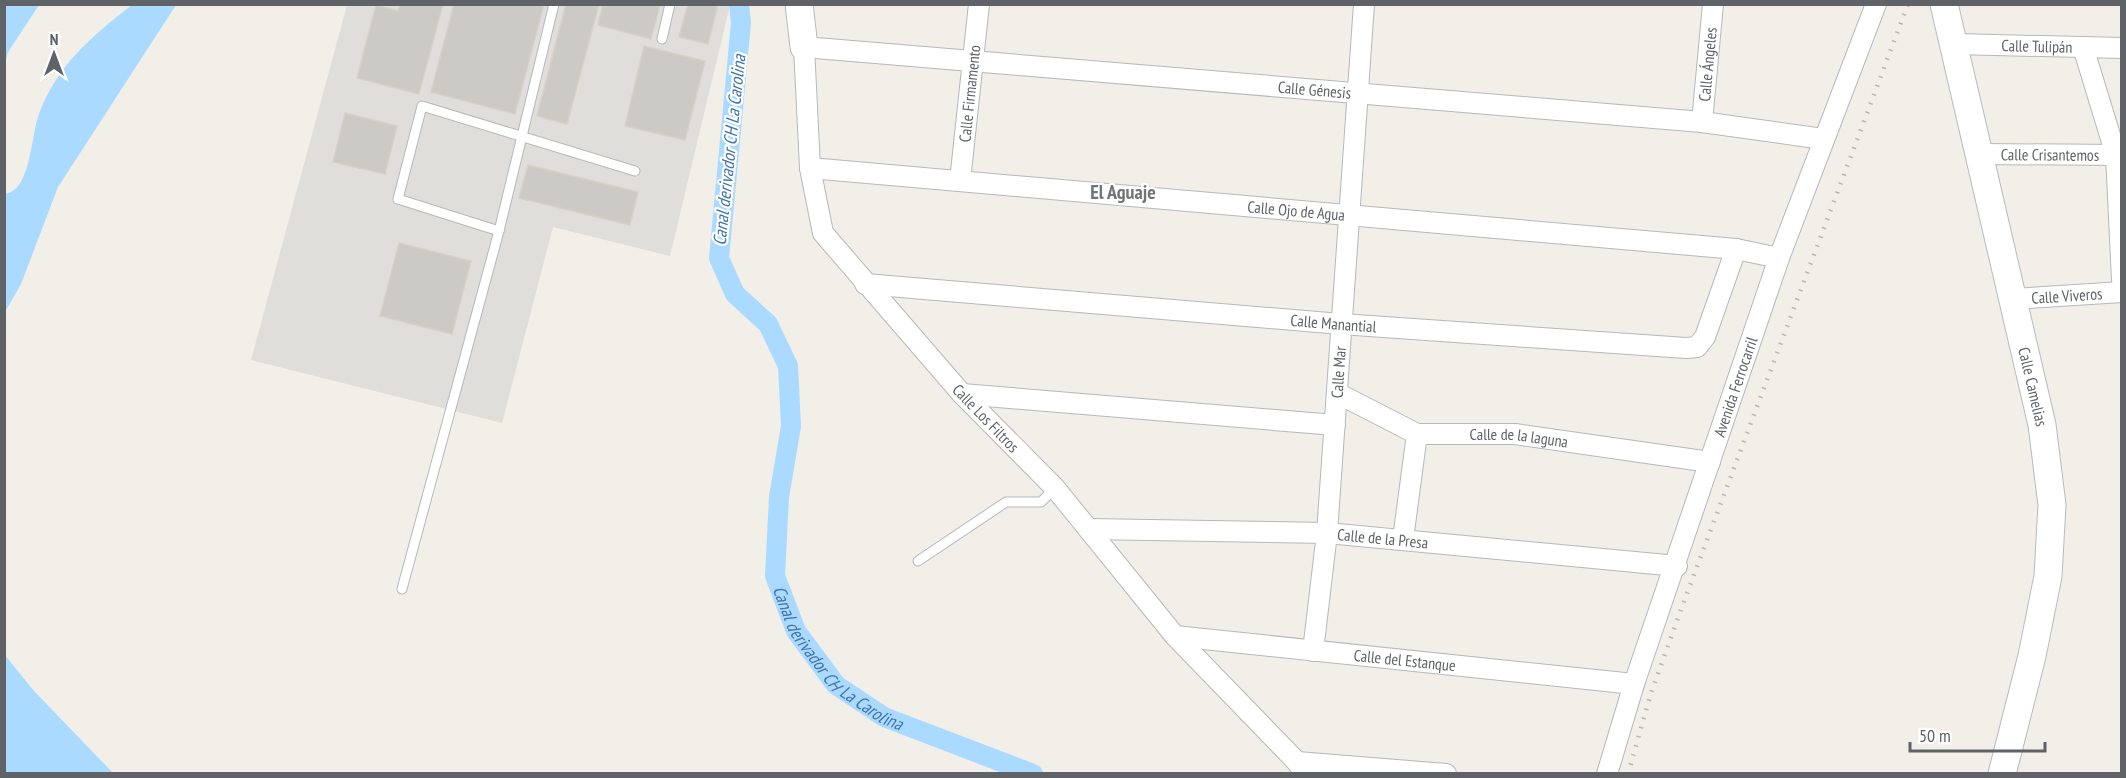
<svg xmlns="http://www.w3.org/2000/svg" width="2126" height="778" font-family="'PT Sans Narrow',sans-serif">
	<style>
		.industrial { fill: #e0deda }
		.water { fill: #aadaff }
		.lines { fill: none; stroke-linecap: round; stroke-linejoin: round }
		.canal { stroke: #aadaff; stroke-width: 20 }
		.building { fill: #cccac5; stroke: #d6d1c6; stroke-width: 1.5 }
		.lane-casing { stroke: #b5b8bc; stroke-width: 11 }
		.street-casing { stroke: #b5b8bc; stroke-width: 22 }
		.secondary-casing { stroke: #b6babf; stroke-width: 29 }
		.lane { stroke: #fff; stroke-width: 9 }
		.street { stroke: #fff; stroke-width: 20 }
		.secondary { stroke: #fff; stroke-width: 27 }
		.rail { stroke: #b6b7b8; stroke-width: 4.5; stroke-dasharray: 1.5 8; stroke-linecap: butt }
		.labels { text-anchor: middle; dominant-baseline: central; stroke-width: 4.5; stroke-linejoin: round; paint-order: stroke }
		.street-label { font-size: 16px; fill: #5f6368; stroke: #fff }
		.water-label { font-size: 18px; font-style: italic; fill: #4174aa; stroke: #fff }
		.quarter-label { font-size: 20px; font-weight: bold; fill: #70757a; stroke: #fff }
	</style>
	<rect width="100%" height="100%" fill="#f1efe8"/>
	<polygon class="industrial" points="347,5 730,5 670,256 553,227 502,423 251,360"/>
	<g class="water">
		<polygon points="8,4 39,5 8,52 5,64 5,9"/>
		<path d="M132 5H176L58 187 21 284 5 312V194C31 191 31 134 39 114 57 65 92 36 132 5Z"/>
		<polygon points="4,654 34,691 113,773 5,773"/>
	</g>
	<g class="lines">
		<path class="canal" id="s1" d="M739 4 741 23 719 258 735 294 768 324 788 366 791 426 779 497 775 576 796 631 836 685 884 717 1033 774"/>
	</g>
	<g class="building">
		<polygon points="400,4 443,4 419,94 357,78 376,5 398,11"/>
		<polygon points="454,4 544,4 515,114 431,92"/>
		<polygon points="566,4 599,4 567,124 537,116"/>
		<polygon points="603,4 660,4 651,39 598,25"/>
		<polygon points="688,4 718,4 708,44 679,37"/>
		<polygon points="644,46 705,61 685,140 625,126"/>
		<polygon points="345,113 397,126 385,174 333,162"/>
		<polygon points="528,165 638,192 630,225 519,198"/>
		<polygon points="399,243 471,261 452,334 380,316"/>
	</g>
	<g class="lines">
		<g class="lane-casing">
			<g id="lane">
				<polyline points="662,39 670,4"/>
				<polyline points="499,231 398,199 422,106 635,171"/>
				<polyline points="918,561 1006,502 1041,502 1055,488"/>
				<polyline points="402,589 499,231 554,4"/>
			</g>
		</g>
		<g class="street-casing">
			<g id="street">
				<path id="s2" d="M1955 44 2122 48"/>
				<polyline points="2083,47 2116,155 2122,280"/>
				<path id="s3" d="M1702 122 1713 4"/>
				<path id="s4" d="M1980 154 2122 155"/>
				<path id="s5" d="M810 168 1736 249 1779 258"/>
				<path id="s6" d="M960 181 979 4"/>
				<path id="s7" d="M865 284 1341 324 1686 348 1697 347 1705 337 1736 249"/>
				<path id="s8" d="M2013 299 2122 292"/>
				<path id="s9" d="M1337 393 1417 434H1515L1710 462"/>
				<polyline points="962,394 1335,425"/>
				<path id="s10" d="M1089 529 1327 533 1677 566"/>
				<polyline points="1403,539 1417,434"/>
				<path id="s11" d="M1175 636 1634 684"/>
				<path id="s12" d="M1313 651 1327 533 1364 4"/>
				<polyline points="1297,762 1446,774"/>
				<path id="s13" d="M1305 774 1297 762 1175 636 1055 488 962 394 823 233 810 168 804 47 1702 122 1823 139"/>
				<path id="s14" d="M1607 774 1634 684 1779 258 1876 4"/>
			</g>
		</g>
		<g class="secondary-casing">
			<g id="secondary">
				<polyline points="799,4 804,47"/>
				<path id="s15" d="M1944 4 2042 425 2052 505 2048 576 2032 656 2002 774"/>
			</g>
		</g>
		<use href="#lane" class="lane"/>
		<use href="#street" class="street"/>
		<use href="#secondary" class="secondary"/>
		<polyline class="rail" points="1628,774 1651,693 1683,604 1908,4"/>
	</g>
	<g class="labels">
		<g class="street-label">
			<text stroke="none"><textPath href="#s2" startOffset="82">Calle Tulipán</textPath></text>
			<text stroke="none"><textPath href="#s3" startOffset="58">Calle Ángeles</textPath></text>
			<text stroke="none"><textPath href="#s13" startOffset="1425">Calle Génesis</textPath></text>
			<text stroke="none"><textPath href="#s6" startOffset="88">Calle Firmamento</textPath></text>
			<text stroke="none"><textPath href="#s4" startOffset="70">Calle Crisantemos</textPath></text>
			<text stroke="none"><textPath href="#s5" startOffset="488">Calle Ojo de Agua</textPath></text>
			<text stroke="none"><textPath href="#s8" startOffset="54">Calle Viveros</textPath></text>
			<text stroke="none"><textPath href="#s7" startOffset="470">Calle Manantial</textPath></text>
			<text stroke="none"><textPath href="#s12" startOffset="280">Calle Mar</textPath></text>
			<text stroke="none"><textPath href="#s14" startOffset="408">Avenida Ferrocarril</textPath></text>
			<text stroke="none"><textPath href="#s15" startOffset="393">Calle Camelias</textPath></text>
			<text transform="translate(986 418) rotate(46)">Calle Los Filtros</text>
			<text stroke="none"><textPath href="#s9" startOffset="192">Calle de la laguna</textPath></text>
			<text stroke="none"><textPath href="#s10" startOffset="294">Calle de la Presa</textPath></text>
			<text stroke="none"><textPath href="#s11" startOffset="231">Calle del Estanque</textPath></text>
		</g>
		<g class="water-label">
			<text transform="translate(729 150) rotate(-84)">Canal derivador CH La Carolina</text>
			<text stroke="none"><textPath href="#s1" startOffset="704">Canal derivador CH La Carolina</textPath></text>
		</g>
		<g class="quarter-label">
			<text x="1123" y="192">El Aguaje</text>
		</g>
	</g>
	<rect width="2126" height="778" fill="none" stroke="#5f6368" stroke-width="12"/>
	<g transform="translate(54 54)" stroke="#ffffff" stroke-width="4.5" paint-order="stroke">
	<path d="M0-4.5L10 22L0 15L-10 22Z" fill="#5f6368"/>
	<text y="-9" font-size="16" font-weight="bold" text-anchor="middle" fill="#5f6368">N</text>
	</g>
	<path d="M1910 742v9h135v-9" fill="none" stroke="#5f6368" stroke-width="3"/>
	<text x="1919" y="742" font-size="18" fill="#5f6368" stroke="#ffffff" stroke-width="4.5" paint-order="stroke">50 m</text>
</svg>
